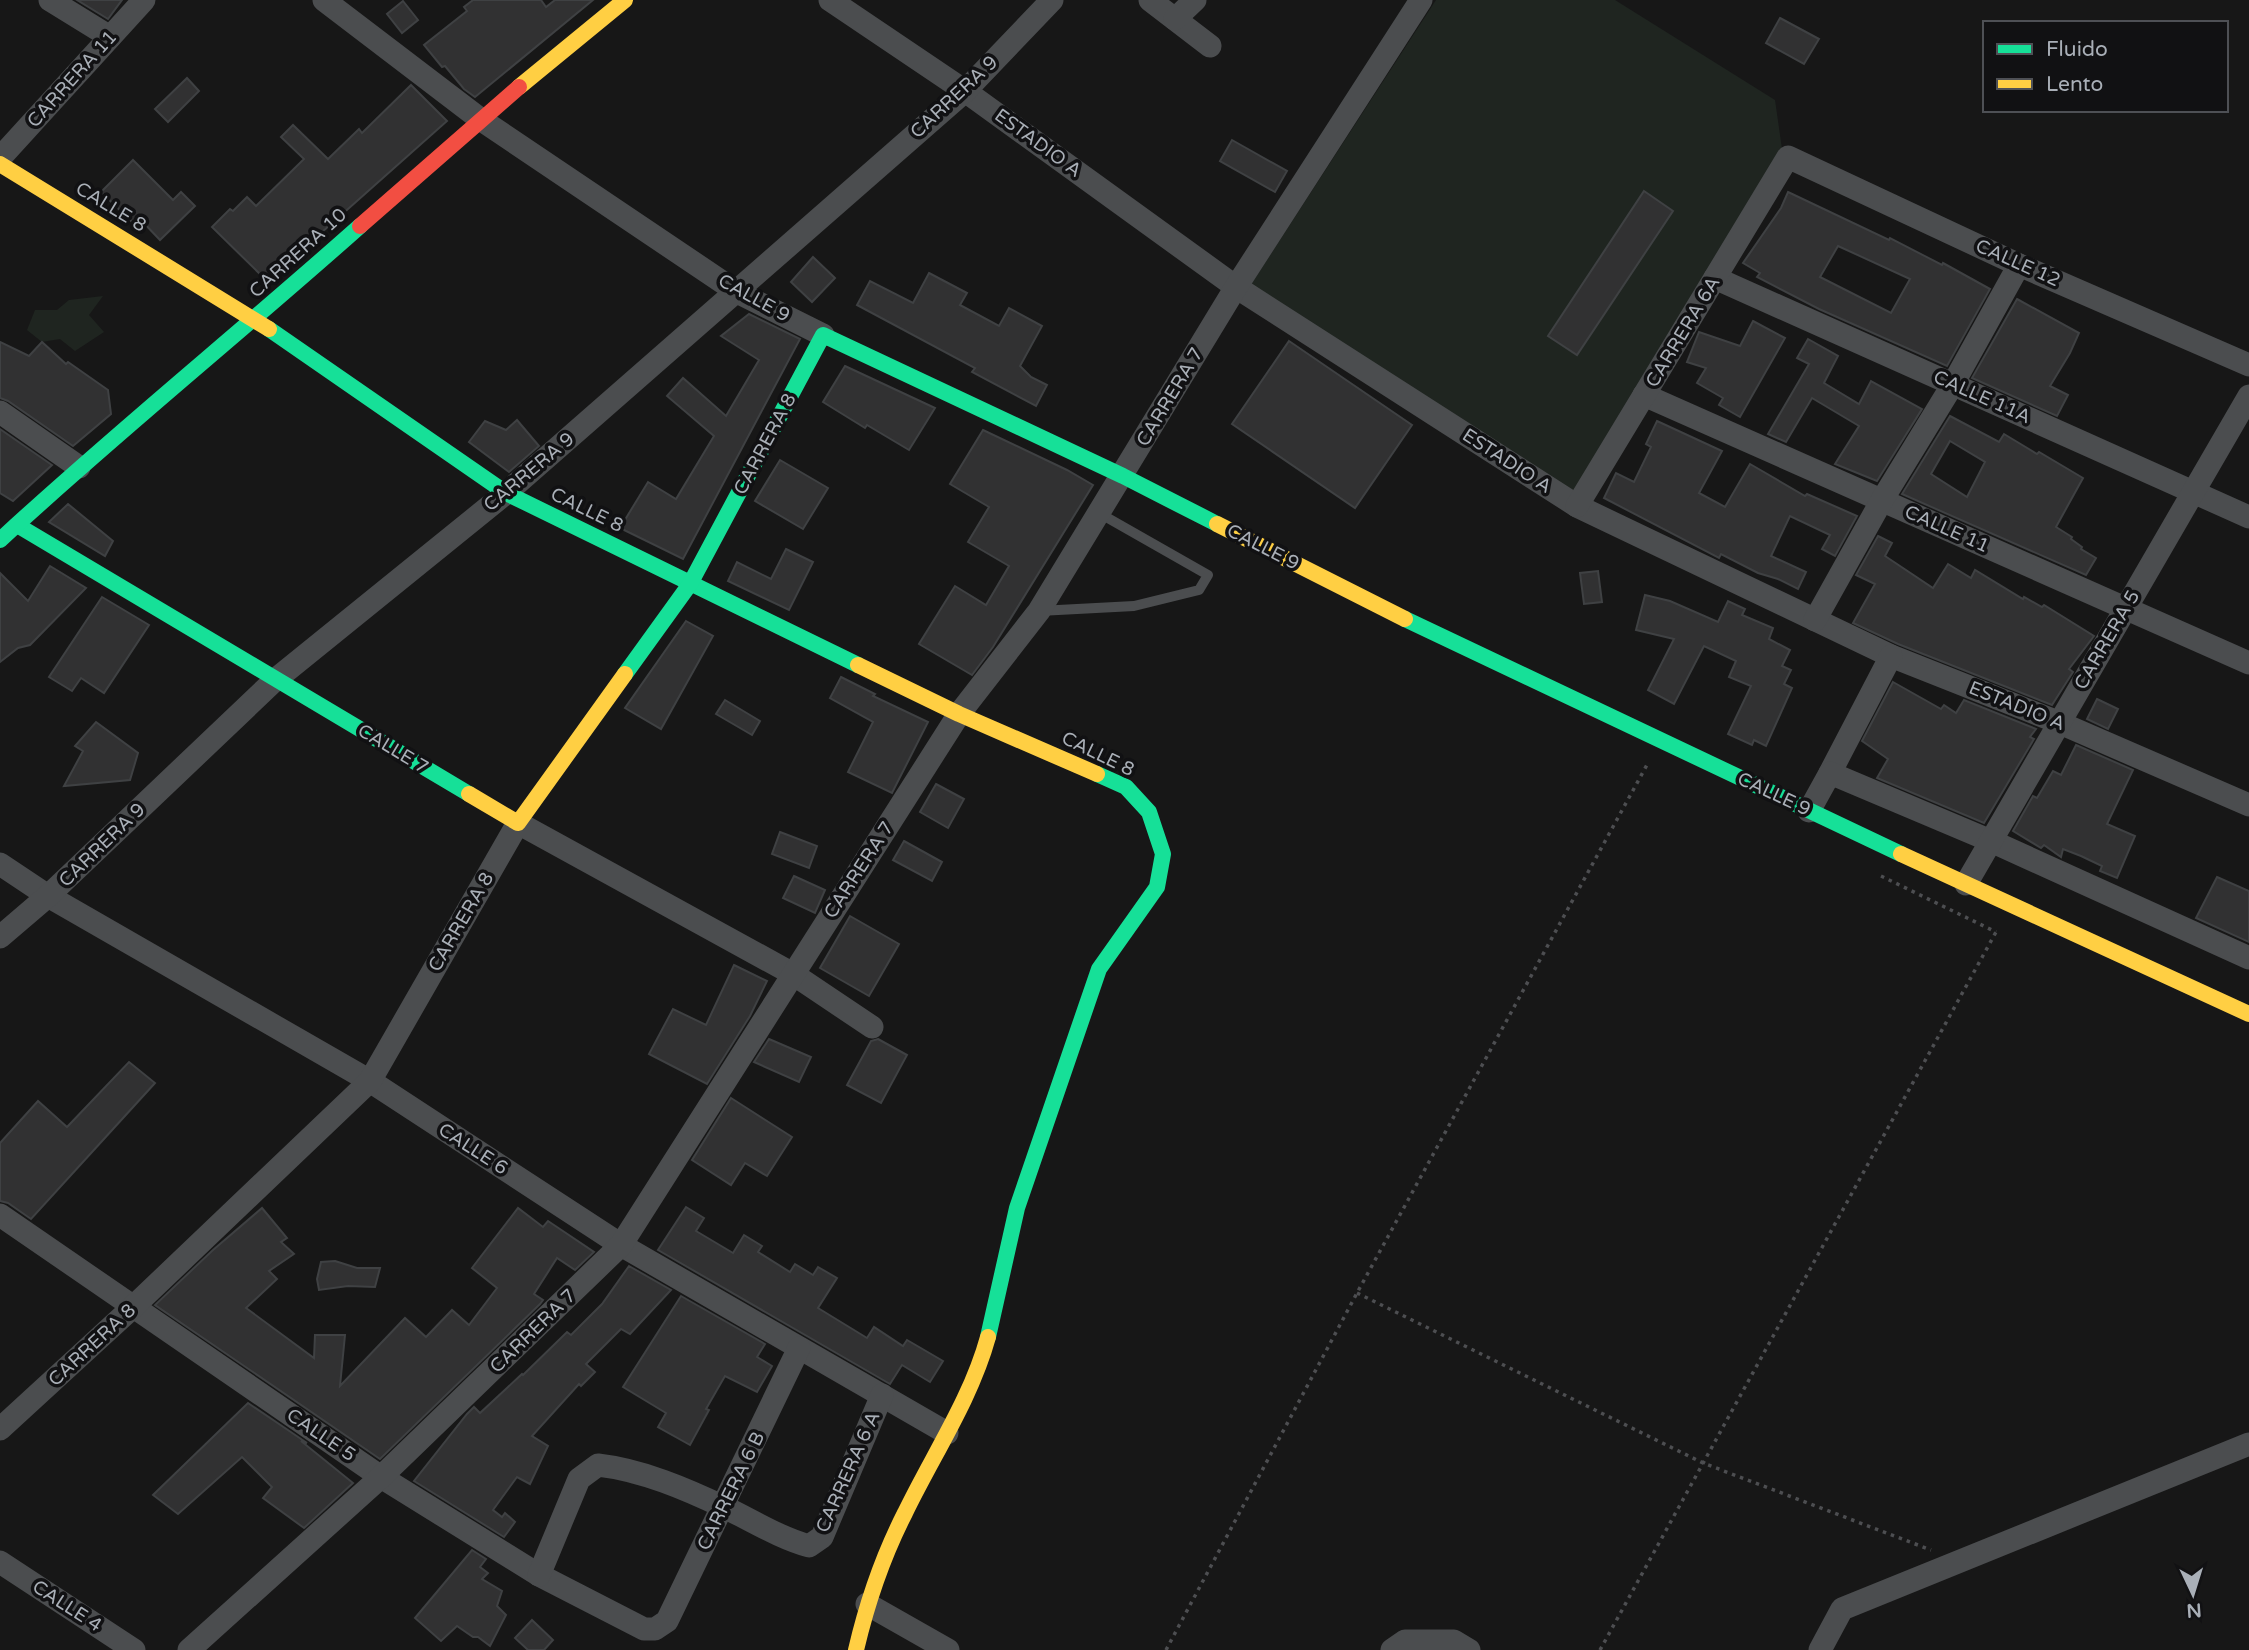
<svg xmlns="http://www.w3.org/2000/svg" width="2249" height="1650" font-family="'Varela Round',sans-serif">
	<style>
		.green { fill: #1f2520 }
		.building { fill: #313132; stroke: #3f4143; stroke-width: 2; fill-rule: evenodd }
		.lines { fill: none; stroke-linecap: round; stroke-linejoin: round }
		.path { stroke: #4d4e51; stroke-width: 3.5; stroke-dasharray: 3.5 5; stroke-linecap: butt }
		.lane { stroke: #4b4d4f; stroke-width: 10 }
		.street { stroke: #4b4d4f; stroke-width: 23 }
		.fast { stroke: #16e098; stroke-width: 16 }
		.slow { stroke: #ffcf43; stroke-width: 16 }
		.jam { stroke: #f24e42; stroke-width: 16 }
		.labels { text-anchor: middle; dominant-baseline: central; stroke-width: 7; stroke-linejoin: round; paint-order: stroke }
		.street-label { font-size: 19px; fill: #a9afb7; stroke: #111113 }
	</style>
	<rect width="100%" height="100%" fill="#171717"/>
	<g class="green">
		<polygon points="1436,0 1615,0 1775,100 1782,149 1575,496 1250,286"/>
		<polygon points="103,296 89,315 104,332 75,351 60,339 42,342 27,330 35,310 57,310 69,300"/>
	</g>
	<g class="building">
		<polygon points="77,0 122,0 108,19"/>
		<polygon points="473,0 541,0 546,7 555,0 593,0 475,97 464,89 445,66 442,67 424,45 467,11 464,7"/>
		<polygon points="403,1 418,20 402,33 387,14"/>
		<polygon points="1780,18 1819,39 1804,64 1766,43"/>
		<polygon points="187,78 199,91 168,122 155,109"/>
		<polygon points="411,85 447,121 267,281 212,227 230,209 233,211 247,197 256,206 304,159 281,137 293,125 328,159 359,129 362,133"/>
		<polygon points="1232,140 1287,171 1275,192 1220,161"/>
		<polygon points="133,160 173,200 181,192 195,206 160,240 140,219 135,224 133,223 101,192"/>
		<polygon points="1644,191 1673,211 1577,355 1548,336"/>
		<path d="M1788 192 1889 240 1890 238 1942 265 1943 263 1990 289 1947 366 1819 309 1757 277 1760 273 1743 263 1781 208ZM1838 246 1910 279 1891 313 1820 277Z"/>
		<polygon points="813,257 835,278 812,302 791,282"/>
		<polygon points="929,273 967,293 960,305 999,326 1009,308 1042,326 1020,366 1031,377 1047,385 1036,406 972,372 975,368 857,305 870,281 913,303"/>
		<polygon points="2017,299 2079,333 2070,353 2050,386 2068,395 2057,416 1972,378"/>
		<polygon points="749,314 800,339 683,559 620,528 648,482 676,499 714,436 667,396 683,378 726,416 759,360 721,336"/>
		<polygon points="1753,321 1785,338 1740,417 1719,405 1723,398 1697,383 1706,368 1687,362 1699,332 1740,346"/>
		<polygon points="1808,339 1838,356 1824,383 1859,404 1871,381 1922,409 1877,481 1835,464 1859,426 1812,398 1786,442 1768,434 1809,364 1797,358"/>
		<polygon points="1289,341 1412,425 1355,508 1232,424"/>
		<polygon points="0,342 29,356 42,342 66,364 68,362 108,390 111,414 73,446 8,401 0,398"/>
		<polygon points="845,366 935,408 909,450 867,425 865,428 823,402"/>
		<path d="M1950 416 1999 442 2004 434 2037 454 2039 452 2083 478 2056 527 2072 537 2071 539 2082 547 2081 549 2096 558 2086 575 1902 494ZM1950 441 1985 462 1967 497 1931 474Z"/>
		<polygon points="517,420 539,446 509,472 469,442 485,421 506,430"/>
		<polygon points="1657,421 1722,451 1699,493 1725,507 1750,464 1805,496 1807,494 1857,516 1835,556 1822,549 1830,535 1790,516 1771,556 1806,572 1798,589 1778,579 1758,573 1721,554 1719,558 1604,498 1616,473 1634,482 1651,447 1646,444"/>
		<polygon points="0,429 52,465 13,501 0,493"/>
		<polygon points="983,430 1067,470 1093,485 993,647 972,675 919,644 955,586 986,605 1009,566 968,542 989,507 950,484"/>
		<polygon points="780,460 828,488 803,529 755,501"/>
		<polygon points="68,504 113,541 105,556 49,522"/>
		<polygon points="1878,536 1892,543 1885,556 1933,588 1948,564 1971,578 1975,570 2023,599 2024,597 2042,607 2044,605 2094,636 2069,669 2073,672 2052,705 1898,644 1853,623 1875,584 1856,575"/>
		<polygon points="786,549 813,562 789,610 728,581 737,562 771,579"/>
		<polygon points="50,566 86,588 30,645 18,648 0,662 0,573 28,601"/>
		<polygon points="1598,571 1602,602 1584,604 1580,573"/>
		<polygon points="1645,595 1670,601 1718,622 1728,601 1745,609 1742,615 1773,628 1769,639 1790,650 1782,666 1791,670 1784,684 1792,688 1766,746 1754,740 1752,745 1728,734 1751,686 1729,677 1736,661 1704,646 1674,704 1648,690 1674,639 1636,630"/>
		<polygon points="102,597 149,625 104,693 81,678 72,691 49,677"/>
		<polygon points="686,621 713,636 661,729 625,708"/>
		<polygon points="841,677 875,694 873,696 928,722 892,793 848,772 873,722 830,698"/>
		<polygon points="1893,682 1941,709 1944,705 1956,713 1964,700 2036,729 2030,737 2034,739 1984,823 1877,778 1888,759 1862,741"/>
		<polygon points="2097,699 2118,709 2108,729 2087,719"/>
		<polygon points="725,700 760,721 752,735 716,714"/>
		<polygon points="96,722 138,753 130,780 64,786 83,751 75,746"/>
		<polygon points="2076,745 2133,770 2107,824 2135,836 2117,878 2100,871 2102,866 2081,856 2063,849 2061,857 2044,845 2041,848 2013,831 2033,796 2037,798 2053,771 2061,775"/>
		<polygon points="936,784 964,799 948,828 920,812"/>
		<polygon points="780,832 817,846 809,868 772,854"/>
		<polygon points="904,841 942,862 932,881 893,860"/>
		<polygon points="794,876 825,890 815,913 783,898"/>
		<polygon points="2217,877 2249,891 2249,942 2196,918"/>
		<polygon points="850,916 899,944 869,996 820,968"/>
		<polygon points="734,965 767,981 750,1016 707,1084 649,1054 673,1009 706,1025"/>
		<polygon points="769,1039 811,1057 799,1082 754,1062"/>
		<polygon points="878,1039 907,1055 881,1103 847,1085 871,1041"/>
		<polygon points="129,1062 155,1083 31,1219 8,1203 0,1201 0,1143 38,1101 67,1127"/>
		<polygon points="731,1098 792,1137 767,1176 745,1163 731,1185 692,1160"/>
		<polygon points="686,1207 704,1218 696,1231 733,1253 744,1235 762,1246 758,1252 790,1272 795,1264 813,1275 818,1267 837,1278 818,1308 867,1338 874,1327 903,1346 907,1340 943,1361 930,1382 902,1365 890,1384 658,1250"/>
		<polygon points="262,1208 287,1238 281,1242 294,1254 269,1271 277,1279 246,1308 314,1358 315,1335 345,1335 340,1386 405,1318 426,1337 452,1310 469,1325 497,1288 472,1268 518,1208 543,1227 548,1221 594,1252 575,1270 557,1258 534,1294 543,1300 540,1304 380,1459 155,1305 213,1250"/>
		<polygon points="335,1261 357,1268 380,1268 375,1287 348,1286 319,1290 317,1279 321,1262"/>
		<polygon points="629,1266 671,1290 630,1334 621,1329 586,1364 595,1372 581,1386 579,1384 532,1436 548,1446 530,1484 517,1477 493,1510 502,1517 505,1513 515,1522 504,1537 414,1481 467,1414 474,1407 480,1413 522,1374 523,1375 567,1332 571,1335 602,1304"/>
		<polygon points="681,1296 765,1344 757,1357 772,1366 757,1392 725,1376 706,1409 709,1410 690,1445 658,1427 666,1413 623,1387"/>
		<polygon points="248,1403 307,1443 301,1441 353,1483 304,1528 263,1498 272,1487 242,1457 178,1514 153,1495"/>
		<polygon points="472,1550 486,1559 480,1567 488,1573 482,1579 502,1591 497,1606 506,1615 490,1646 478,1637 473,1637 457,1626 441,1641 415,1618"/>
		<polygon points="532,1620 553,1640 544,1650 528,1650 515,1638"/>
	</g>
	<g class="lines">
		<g class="path">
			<polyline points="1881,876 1996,932"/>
			<polyline points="1357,1293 1703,1463 1931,1550"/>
			<polyline points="1166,1650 1357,1293 1648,763"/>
			<polyline points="1600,1650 1996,932"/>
		</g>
		<polyline class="lane" points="1039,611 1134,606 1199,590 1208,575 1099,513"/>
		<g class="street">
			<polyline points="50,0 110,37"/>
			<polyline points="324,0 480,119 737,292 823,335"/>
			<polyline points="830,0 965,91 1236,287 1577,506 1891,656 2060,723 2249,805"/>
			<polyline points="1150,0 1210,46"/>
			<polyline points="1175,19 1195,0"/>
			<polyline points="0,158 144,0"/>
			<polyline points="1715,278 2249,517"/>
			<polyline points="1644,395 2249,663"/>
			<polyline points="0,412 79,467"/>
			<polyline points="1577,506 1788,157 2019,265 2249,365"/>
			<polyline points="1815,620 1882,500 1953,384 2019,265"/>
			<polyline points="1830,773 1891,656"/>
			<polyline points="1809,811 1830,773 1991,841 2249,958"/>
			<polyline points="0,864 48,896 370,1081 621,1245 947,1433"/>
			<polyline points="1966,884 2249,396"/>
			<polyline points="0,937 48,896 275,680 506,493 965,91 1052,0"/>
			<polyline points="0,1215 381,1477 539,1575 644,1629 655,1629 667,1621 799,1348"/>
			<polyline points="0,1429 133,1307 370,1081 518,823 793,974 872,1027"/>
			<polyline points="0,1562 134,1650"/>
			<path d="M539 1575 579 1479 598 1465C642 1470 686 1489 726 1508 753 1521 780 1538 809 1546L822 1537 882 1395"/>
			<polyline points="867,1604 948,1650"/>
			<polyline points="189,1650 381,1477 621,1245 959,714 1039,611 1236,287 1421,0"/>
			<polyline points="1392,1650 1405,1641 1454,1641 1469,1650"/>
			<polyline points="1820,1650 1842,1609 2249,1444"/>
		</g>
		<g class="fast">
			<polyline points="269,329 506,493 858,665"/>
			<polyline points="17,525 469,794"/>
			<path d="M0 540C117 432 241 332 360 226"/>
			<polyline points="1405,619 1901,854"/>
			<polyline points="625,674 690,584 823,335 1123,476 1217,524"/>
			<polyline points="988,1337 1017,1208 1099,969 1157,887 1163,854 1149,812 1126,787 1097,774"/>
		</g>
		<g class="slow">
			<polyline points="519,87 625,0"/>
			<polyline points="0,164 269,329"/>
			<polyline points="1217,524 1405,619"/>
			<polyline points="858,665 959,714 1097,774"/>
			<polyline points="469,794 518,823 625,674"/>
			<polyline points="1901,854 2249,1014"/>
			<path d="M856 1650C867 1603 883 1556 905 1513 933 1455 971 1399 988 1337"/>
		</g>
		<polyline class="jam" points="360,226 519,87"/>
	</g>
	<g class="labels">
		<g class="street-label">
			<text transform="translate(72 79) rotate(-48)">CARRERA 11</text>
			<text transform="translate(954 97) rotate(-43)">CARRERA 9</text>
			<text transform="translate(1038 143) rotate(36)">ESTADIO A</text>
			<text transform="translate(111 207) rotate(31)">CALLE 8</text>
			<text transform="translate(298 253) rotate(-42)">CARRERA 10</text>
			<text transform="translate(2018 263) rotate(24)">CALLE 12</text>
			<text transform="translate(754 298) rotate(29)">CALLE 9</text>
			<text transform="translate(1683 332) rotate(-59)">CARRERA 6A</text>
			<text transform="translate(1170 397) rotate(-59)">CARRERA 7</text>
			<text transform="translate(1982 397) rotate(24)">CALLE 11A</text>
			<text transform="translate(765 444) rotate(-62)">CARRERA 8</text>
			<text transform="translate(1507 461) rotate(33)">ESTADIO A</text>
			<text transform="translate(529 472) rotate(-40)">CARRERA 9</text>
			<text transform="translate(587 510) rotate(26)">CALLE 8</text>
			<text transform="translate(1947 529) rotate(24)">CALLE 11</text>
			<text transform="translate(1263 547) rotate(27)">CALLE 9</text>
			<text transform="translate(2107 640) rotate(-60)">CARRERA 5</text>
			<text transform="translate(2017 706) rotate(22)">ESTADIO A</text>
			<text transform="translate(393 749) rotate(31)">CALLE 7</text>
			<text transform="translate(1098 754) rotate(26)">CALLE 8</text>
			<text transform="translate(1774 794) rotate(25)">CALLE 9</text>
			<text transform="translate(102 845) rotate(-44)">CARRERA 9</text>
			<text transform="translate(859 870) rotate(-57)">CARRERA 7</text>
			<text transform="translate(461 922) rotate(-60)">CARRERA 8</text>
			<text transform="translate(473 1149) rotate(33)">CALLE 6</text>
			<text transform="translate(533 1331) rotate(-44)">CARRERA 7</text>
			<text transform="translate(92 1345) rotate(-43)">CARRERA 8</text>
			<text transform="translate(321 1435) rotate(34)">CALLE 5</text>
			<text transform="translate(848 1472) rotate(-66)">CARRERA 6 A</text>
			<text transform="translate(731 1491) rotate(-64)">CARRERA 6 B</text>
			<text transform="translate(67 1606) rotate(33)">CALLE 4</text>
		</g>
	</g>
	<rect x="1983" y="21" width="245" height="91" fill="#111113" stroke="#4e5055" stroke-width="2"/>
	<rect x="1997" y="44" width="35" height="10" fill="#16e098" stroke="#4e5055" stroke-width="2"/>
	<text x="2046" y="56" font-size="21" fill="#a9afb7">Fluido</text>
	<rect x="1997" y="79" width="35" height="10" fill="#ffcf43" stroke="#4e5055" stroke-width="2"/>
	<text x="2046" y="91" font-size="21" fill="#a9afb7">Lento</text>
	<g transform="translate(2193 1594) rotate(176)" stroke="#111113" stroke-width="5" paint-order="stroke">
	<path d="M0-5L12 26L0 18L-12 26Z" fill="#a9afb7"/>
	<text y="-10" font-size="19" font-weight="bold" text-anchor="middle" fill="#a9afb7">N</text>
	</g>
</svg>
